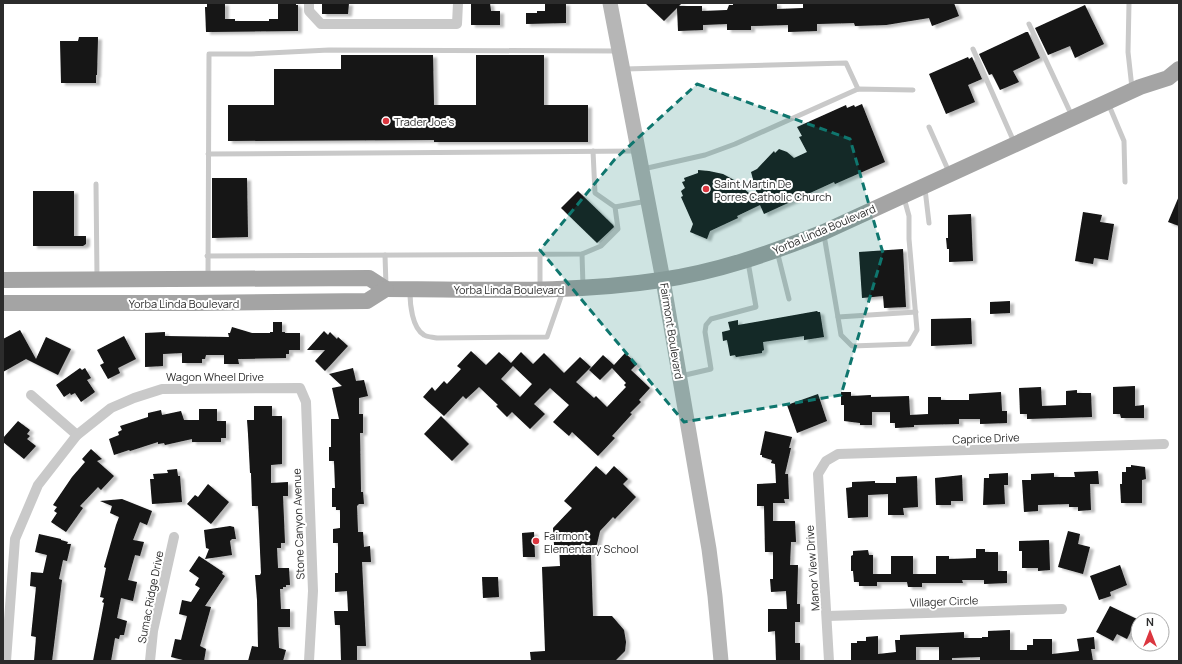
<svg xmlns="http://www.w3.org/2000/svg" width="1182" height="664" font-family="Manrope,sans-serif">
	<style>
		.building { fill: #131313; fill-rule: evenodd; filter: url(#shadow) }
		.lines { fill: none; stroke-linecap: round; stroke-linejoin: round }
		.lane { stroke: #c9c9c9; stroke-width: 5 }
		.street { stroke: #c9c9c9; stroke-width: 10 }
		.secondary { stroke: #b6b6b6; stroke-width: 15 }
		.primary { stroke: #a4a4a4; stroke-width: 16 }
		.marked { fill: #0f766e; fill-opacity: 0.2; stroke: #0f766e; stroke-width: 3; stroke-dasharray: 8 5; stroke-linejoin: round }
		.poi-dot { fill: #db363f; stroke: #fff; stroke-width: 1.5 }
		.labels { text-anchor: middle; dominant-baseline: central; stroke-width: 4; stroke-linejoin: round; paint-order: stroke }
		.poi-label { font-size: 11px; fill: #2c2c2c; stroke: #fff; text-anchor: start }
		.street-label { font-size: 11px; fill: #2c2c2c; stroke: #fff }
	</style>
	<defs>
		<filter id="shadow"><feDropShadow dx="4" dy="2.5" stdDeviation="1" flood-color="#0004"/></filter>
	</defs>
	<rect width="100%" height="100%" fill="#fff"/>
	<g class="building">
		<polygon points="207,3 225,3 225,19 235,19 235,21 269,21 269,19 278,19 278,3 296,3 296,5 298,5 298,31 206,32 205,7 207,7"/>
		<polygon points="328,3 349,3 348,14 322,14 322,4"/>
		<polygon points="471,3 490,3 491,11 500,11 500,25 471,25"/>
		<polygon points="545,3 566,3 566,23 526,24 526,13 537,13 537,11 545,11"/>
		<polygon points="645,3 682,3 679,6 702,6 702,11 727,10 729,5 733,5 733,3 777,3 777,9 803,8 803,3 954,3 959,16 932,26 929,18 886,25 855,26 854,23 817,24 817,31 788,32 788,25 751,26 751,30 727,30 727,24 703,25 703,30 678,31 677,8 664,21"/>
		<polygon points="1085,5 1104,44 1075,58 1070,46 1048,55 1035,28"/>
		<polygon points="1026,32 1028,32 1040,58 1013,71 1019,82 1000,90 992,74 989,75 979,54"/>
		<polygon points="79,37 98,37 97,75 96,75 96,83 61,83 60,41 78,41"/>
		<polygon points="341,55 433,55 434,105 476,105 476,55 544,55 544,105 588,105 588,142 434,142 434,140 228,141 228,105 274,105 274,69 341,69"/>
		<polygon points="968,57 969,59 972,57 982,79 968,85 975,102 946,114 929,74"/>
		<polygon points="862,104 885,162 835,184 834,182 764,214 760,205 737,216 738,218 710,231 707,239 690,232 693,224 681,197 683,196 681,191 685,188 682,182 685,181 684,178 698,173 698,170 709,171 723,174 734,180 759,202 751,172 757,169 774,151 775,153 779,149 787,152 794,158 807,152 799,137 802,136 797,127 846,105 847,108 854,105 855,107"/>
		<polygon points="212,178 247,178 248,237 212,238"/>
		<polygon points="33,191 74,191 74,236 86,236 86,244 83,246 33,246"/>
		<polygon points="578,191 613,225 614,227 597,243 561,208"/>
		<polygon points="1179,196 1179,226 1168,222"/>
		<polygon points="1083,212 1102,215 1100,222 1114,224 1108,260 1094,258 1093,264 1075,261"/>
		<polygon points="971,214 973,261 949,262 949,249 947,249 946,238 948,238 948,215"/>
		<polygon points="903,249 906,307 884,308 883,296 862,298 859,252"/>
		<polygon points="1010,301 1010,313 990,314 990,302"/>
		<polygon points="817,311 818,312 820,312 824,337 804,340 804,336 763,342 764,350 762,351 762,353 736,357 735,355 730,356 727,340 723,341 722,332 730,330 728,322 738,320 738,325"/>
		<polygon points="971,318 972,344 931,346 931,319"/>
		<polygon points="273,322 282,322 282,332 285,332 285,333 300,333 300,350 289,350 289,354 286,354 286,358 238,359 239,364 224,364 224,355 206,355 205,359 202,359 202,363 182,363 182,353 163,354 163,366 145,367 145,333 165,332 165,336 229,337 228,333 230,333 232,327 252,333 270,333 270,332 273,332"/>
		<polygon points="20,330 36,359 46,337 71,349 58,375 26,359 3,372 3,339"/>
		<polygon points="324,331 328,335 330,332 337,339 338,337 348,346 325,371 315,361 325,350 307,350"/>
		<polygon points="124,336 136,359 118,368 120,373 108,379 100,365 104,363 97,350"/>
		<path d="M471 351 486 365 499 352 511 363 521 352 533 364 544 353 564 373 580 357 591 367 576 382 594 398 596 396 607 407 626 387 624 385 626 383 612 368 600 380 589 370 603 355 614 365 625 353 637 364 631 370 650 388 639 400 641 402 630 413 632 414 612 436 615 438 598 456 572 432 569 436 553 422 569 405 550 388 534 404 545 414 530 429 512 412 507 417 496 406 498 405 479 387 466 399 463 396 444 416 423 397 432 387 435 391 444 381 447 384 461 369 457 366ZM513 366 532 384 520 397 501 379Z"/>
		<polygon points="80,368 82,370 85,368 91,378 87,380 95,392 81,402 75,393 71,395 70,393 64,397 56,385"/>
		<polygon points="353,368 356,381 364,380 368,396 359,398 359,414 363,414 363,433 360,433 361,492 363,492 364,504 359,504 357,506 358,532 363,532 364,547 370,546 371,562 362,562 366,646 357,646 357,661 341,661 340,625 335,625 334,611 348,611 347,591 335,592 335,573 338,573 338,543 333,543 333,529 340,528 340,510 336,510 336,507 332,507 332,488 335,488 334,461 329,461 329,447 331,447 331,419 339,419 332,388 342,386 329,374"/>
		<polygon points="1135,386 1135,406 1144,405 1144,418 1121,418 1120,414 1113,414 1113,387"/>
		<polygon points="1041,387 1042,406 1066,405 1066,391 1077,390 1077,393 1091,393 1092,417 1027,419 1027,414 1020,414 1019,388"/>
		<polygon points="841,392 851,392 851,396 871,395 871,397 909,396 910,415 928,414 928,397 941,397 941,400 969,400 969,394 1001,392 1002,411 1007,411 1007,423 980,424 980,419 959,419 959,424 914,425 914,427 895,428 895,423 890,423 890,412 872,412 872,425 860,425 860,423 844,421 844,405 841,405"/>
		<polygon points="818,394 827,421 797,433 787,405"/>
		<polygon points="254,406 272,406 272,416 282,416 282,464 271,465 271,483 288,482 288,496 283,496 285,543 281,543 281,548 277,548 278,568 289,568 290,585 286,585 286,587 283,587 283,589 280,589 281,609 290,609 290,627 278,627 279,648 286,650 283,661 248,661 252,646 258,647 257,600 255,575 260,575 261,573 258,506 252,506 251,473 250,473 248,434 247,420 254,420"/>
		<polygon points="199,409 217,409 217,421 226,421 226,438 221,438 221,442 192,442 192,439 165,445 164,443 158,444 158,442 130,451 129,450 114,455 109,439 119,435 118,432 122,430 120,426 148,417 148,413 161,410 162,415 181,411 184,420 199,420"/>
		<polygon points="441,416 469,444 452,461 424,434"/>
		<polygon points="18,421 30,430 27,434 30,436 27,439 36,446 24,459 3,442 3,438"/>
		<polygon points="765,431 792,437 789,448 791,448 785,474 788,474 789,499 784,499 785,503 773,503 773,521 795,521 796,542 791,542 790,565 798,565 797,604 800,604 800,622 795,622 795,643 800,643 800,661 776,661 775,631 768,632 768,609 787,609 786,591 771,592 770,579 773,579 773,552 765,552 764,506 757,506 757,484 776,483 775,464 771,463 772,460 762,457 762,455 760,455"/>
		<polygon points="91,449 102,459 97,461 114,476 101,490 98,487 80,506 83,508 66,532 51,522 57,513 54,511 57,507 53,505 72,477 85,462 82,459"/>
		<polygon points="1131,465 1145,467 1146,479 1142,480 1142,503 1121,503 1120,484 1122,484 1122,472 1126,472 1126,467 1131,467"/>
		<polygon points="596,466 606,475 614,466 628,479 623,484 636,497 615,519 613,517 600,531 597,544 591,555 593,616 612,616 624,630 626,642 625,651 615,661 531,661 530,652 545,651 542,567 560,566 559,545 554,545 553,528 572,508 564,501"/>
		<polygon points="177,469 178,476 180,476 182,502 152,504 150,479 154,479 153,474 168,473 167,470"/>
		<polygon points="1098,471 1099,484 1090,484 1091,510 1078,511 1078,507 1069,507 1069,504 1038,505 1038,511 1024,512 1022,480 1031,480 1031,474 1054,473 1054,477 1075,477 1074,472"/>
		<polygon points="1008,473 1008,485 1004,485 1005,504 983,505 984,478 989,478 989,474"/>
		<polygon points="962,475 963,501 951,501 951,505 936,505 935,478"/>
		<polygon points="917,476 918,507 903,508 904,515 888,515 888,494 868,495 868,517 848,518 846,488 852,487 852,482 875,481 875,483 896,483 896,477"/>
		<polygon points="208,484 229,502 211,524 187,504 195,495 198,497"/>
		<polygon points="122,499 152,511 147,525 140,522 133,540 144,542 140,556 135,555 128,580 137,582 133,601 121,598 117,618 127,621 124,635 120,635 119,639 115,638 111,661 93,661 104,603 102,602 104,598 100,597 106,568 104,567 116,525 119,517 110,513 112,506 100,501"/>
		<polygon points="230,526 234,527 236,539 232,539 230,541 232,555 205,559 209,549 206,548 204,530"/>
		<polygon points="1068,531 1080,534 1078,544 1090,547 1083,574 1058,567"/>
		<polygon points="534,532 535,557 523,557 522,533"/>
		<polygon points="39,534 61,539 61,540 68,542 67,544 71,544 67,561 63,560 59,579 62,580 52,661 34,661 36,637 31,636 36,587 30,586 31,572 43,573 47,555 35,552"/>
		<polygon points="1049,540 1050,570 1038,571 1038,568 1022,568 1022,551 1019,551 1019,541"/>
		<polygon points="976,549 985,549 985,552 998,552 998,571 1007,571 1007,583 984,584 984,580 962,580 963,583 922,583 922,587 908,587 907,582 877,582 877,586 859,586 859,582 854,582 853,571 851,571 851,556 853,555 853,551 868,550 869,555 873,555 873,574 891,574 891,556 913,556 913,574 936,574 936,556 949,556 949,559 976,558"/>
		<polygon points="199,556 223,572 222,574 225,576 205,606 211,607 200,646 206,649 204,661 182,661 183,660 171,657 175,639 181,640 187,616 179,614 182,600 191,602 200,588 195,585 199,578 189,571"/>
		<polygon points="1120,565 1127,585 1110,592 1111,596 1099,600 1090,576"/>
		<polygon points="482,577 498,577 499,597 483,598"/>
		<polygon points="1110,606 1137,619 1127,639 1117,634 1113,641 1096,632"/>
		<polygon points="1010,630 1010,650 1027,650 1027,645 1033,645 1033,639 1052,639 1052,654 1079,651 1077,639 1094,637 1095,649 1091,649 1093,661 980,661 980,657 952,658 952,661 939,661 939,647 916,647 916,661 851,661 851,643 857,643 857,641 866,641 866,637 878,636 878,654 896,652 895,640 900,640 900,635 964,632 964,638 982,638 982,637 988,637 988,631"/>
	</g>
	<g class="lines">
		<g class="lane">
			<polyline points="1129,3 1128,52 1132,88"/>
			<polyline points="1029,24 1072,116"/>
			<polyline points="973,49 1014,142"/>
			<polyline points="625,69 846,63 858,89"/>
			<polyline points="1108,103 1124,141 1125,182"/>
			<polyline points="929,127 949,172"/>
			<polyline points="208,154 637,151"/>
			<polyline points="643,169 705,155 735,144 858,89 913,90"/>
			<polyline points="96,184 97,277"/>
			<polyline points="925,189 929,223"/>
			<polyline points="615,207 647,201"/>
			<polyline points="824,235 841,335 852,346 909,344 917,330 909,239 909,216 904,198"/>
			<polyline points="777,251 789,299"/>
			<polyline points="540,254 540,287"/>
			<polyline points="582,254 583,286"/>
			<polyline points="385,255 386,286"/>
			<polyline points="207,256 582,254 601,246 618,229 615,207 595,193 593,151"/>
			<polyline points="208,276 209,54 251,54 329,50 618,51"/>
			<path d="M410 292C410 304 412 328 424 335 427 337 433 337 437 338L547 337 563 291"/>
			<polyline points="838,317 916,312"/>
			<polyline points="681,376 711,369 705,332 706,325 711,319 756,307 748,262"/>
		</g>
		<g class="street">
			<polyline points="309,3 309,11 321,24 457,24 458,3"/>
			<polyline points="31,395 77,435"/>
			<polyline points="827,616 1062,609"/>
			<polyline points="6,661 15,539 38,485 77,435 111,408 134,398 162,389 300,388 306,402 313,591 309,661"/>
			<polyline points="150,661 153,631 174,537"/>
			<polyline points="829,661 818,474 826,461 838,454 1164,444"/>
		</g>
		<polyline class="secondary" points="610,3 663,280 709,549 715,596 721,661"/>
		<g class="primary">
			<path d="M3 280 369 278 386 289C478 289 570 294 661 280 717 272 771 253 824 232L1140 87 1168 78 1179 69"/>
			<polyline points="3,303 193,303 367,301 386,289"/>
		</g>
	</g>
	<path class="marked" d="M697 84 850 139 883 253 841 395 684 422 540 250 615 159Z"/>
	<g class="poi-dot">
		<circle cx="386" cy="121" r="4"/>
		<circle cx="706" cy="189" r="4"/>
		<circle cx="536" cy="541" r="4"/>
	</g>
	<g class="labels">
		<g class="poi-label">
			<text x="394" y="121">Trader Joe's</text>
			<text x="714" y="183">Saint Martin De<tspan x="714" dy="13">Porres Catholic Church</tspan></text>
			<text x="544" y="535">Fairmont<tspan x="544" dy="13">Elementary School</tspan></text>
		</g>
		<g class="street-label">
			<text transform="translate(824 229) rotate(-23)">Yorba Linda Boulevard</text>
			<text x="509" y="289">Yorba Linda Boulevard</text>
			<text x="184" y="303">Yorba Linda Boulevard</text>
			<text transform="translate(672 331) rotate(81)">Fairmont Boulevard</text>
			<text x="215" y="376">Wagon Wheel Drive</text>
			<text transform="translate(986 438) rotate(-2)">Caprice Drive</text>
			<text transform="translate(298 524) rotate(-92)">Stone Canyon Avenue</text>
			<text transform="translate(812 568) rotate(-94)">Manor View Drive</text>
			<text transform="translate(150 597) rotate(-79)">Sumac Ridge Drive</text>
			<text transform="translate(944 601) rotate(-2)">Villager Circle</text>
		</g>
	</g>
	<rect width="1182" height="664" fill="none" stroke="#2c2c2c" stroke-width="8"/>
	<g transform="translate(1150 632)"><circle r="19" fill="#ffffff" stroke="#ababab"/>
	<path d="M0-3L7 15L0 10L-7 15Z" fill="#db363f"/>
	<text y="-6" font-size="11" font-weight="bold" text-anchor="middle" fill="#2c2c2c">N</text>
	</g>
</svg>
